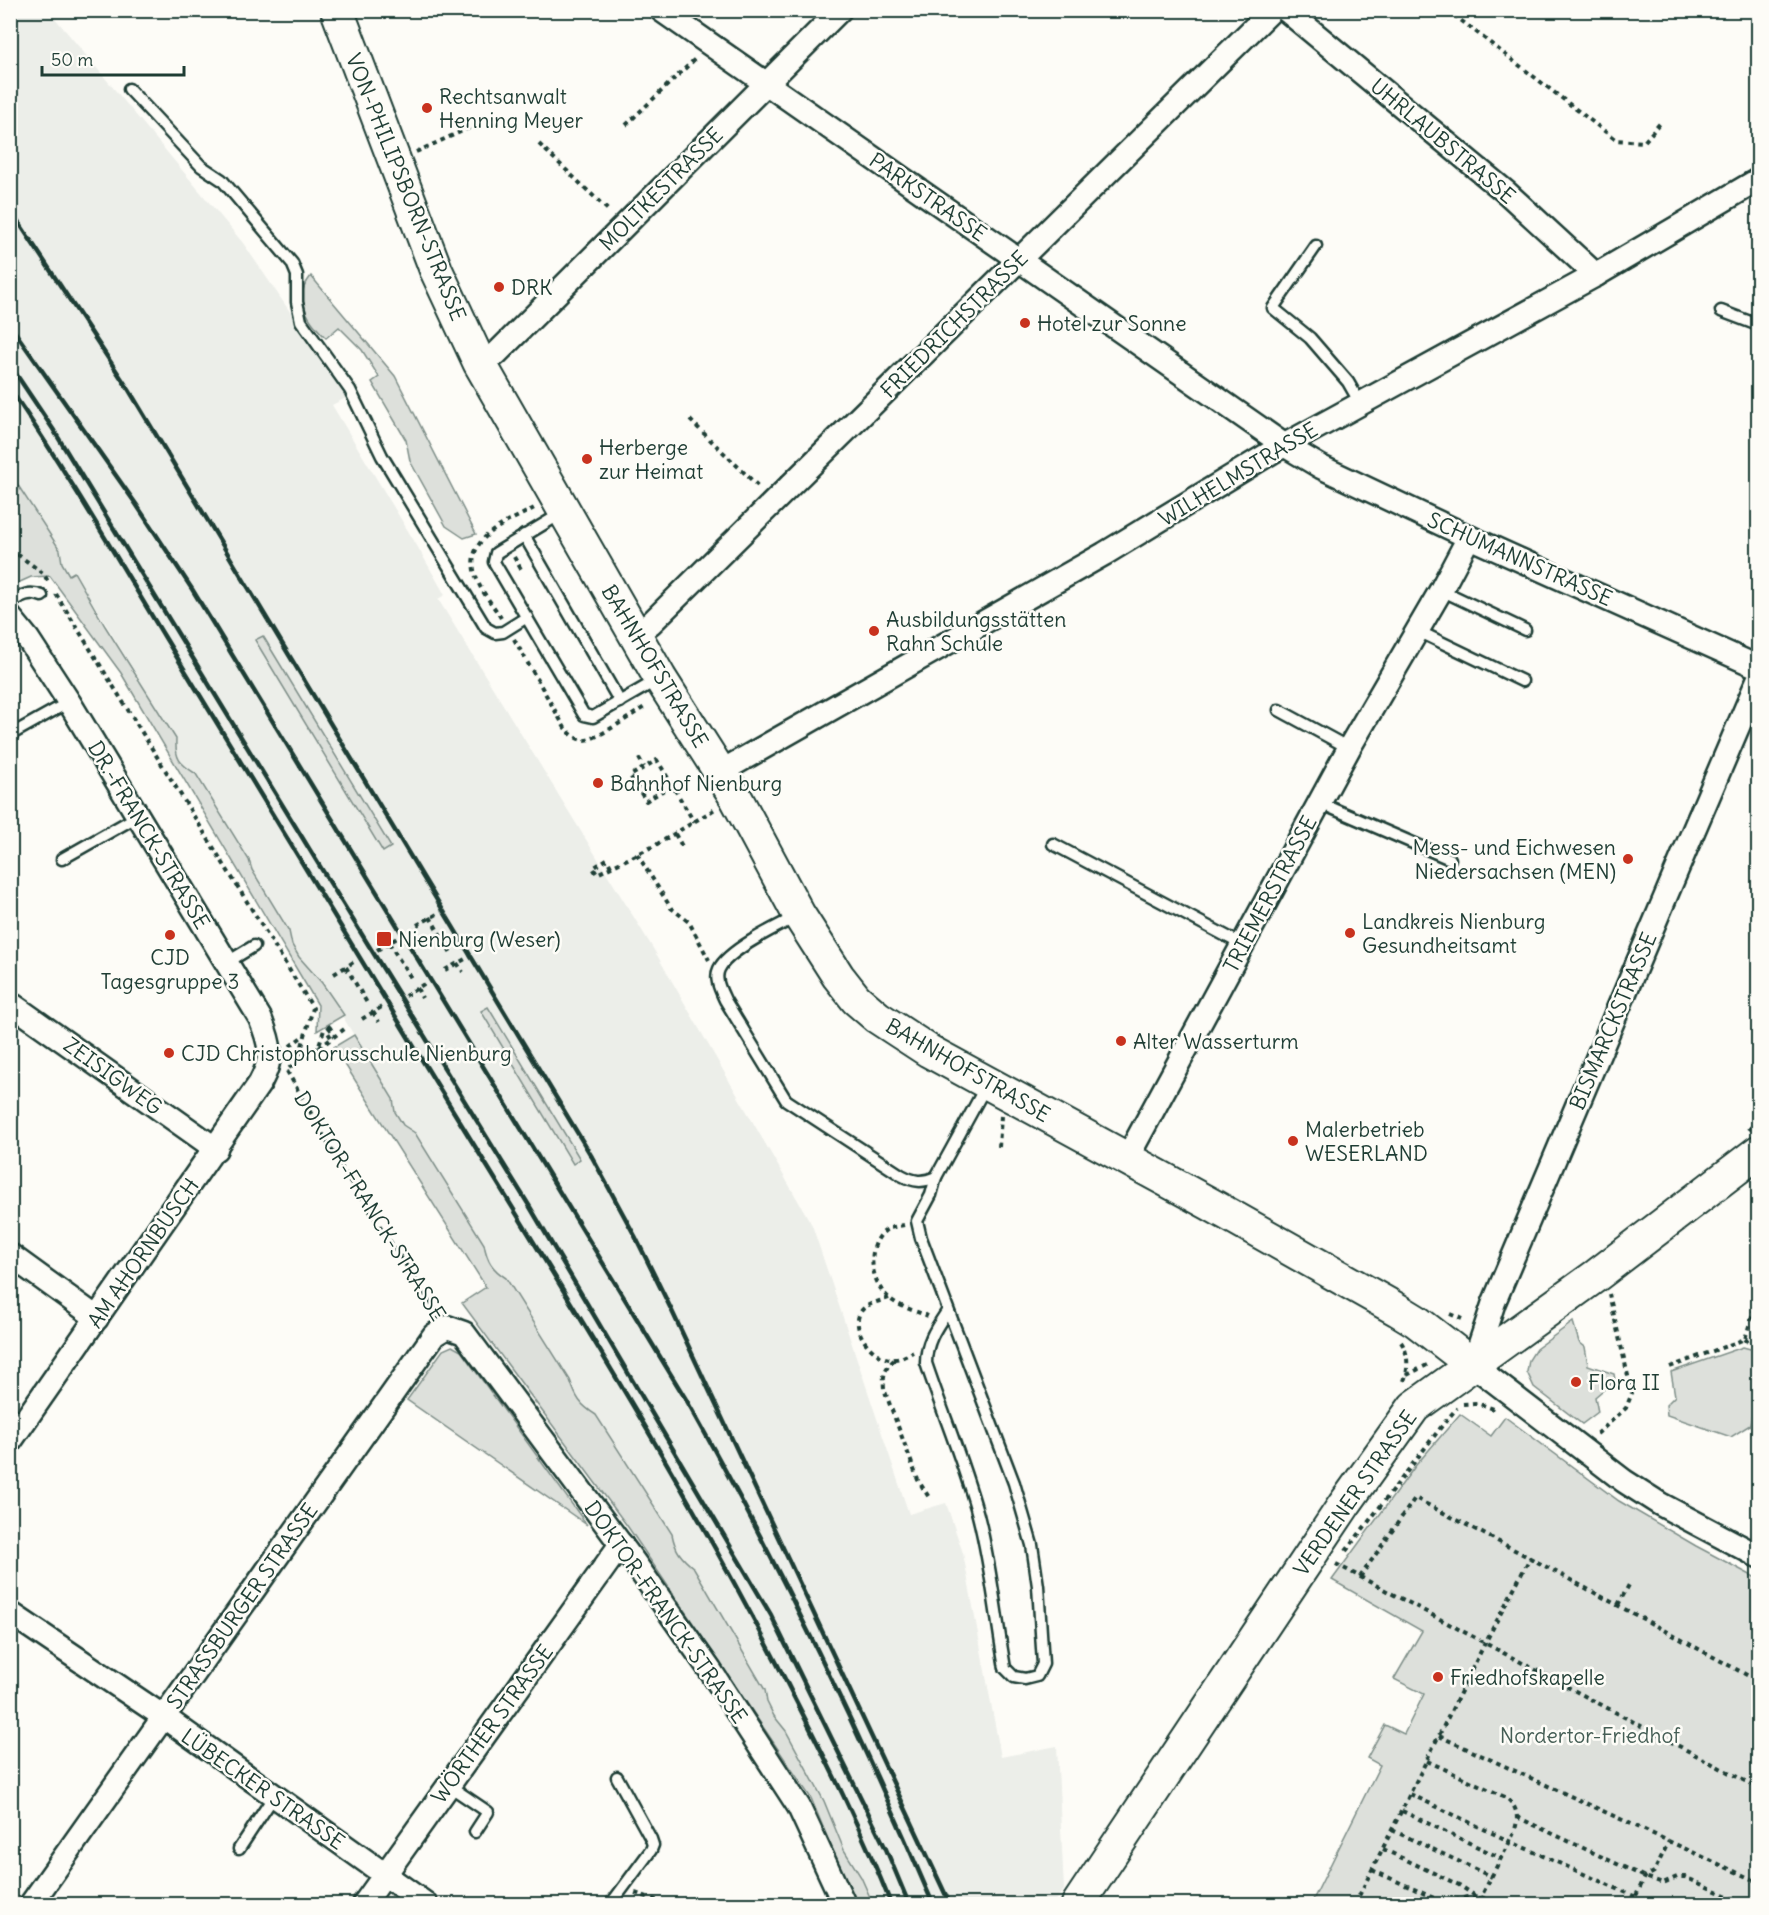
<svg xmlns="http://www.w3.org/2000/svg" width="1769" height="1915" font-family="Delius,sans-serif">
	<style>
		.built { fill: #eceee9 }
		.green { fill: #dde0db; stroke: #7e8e88; stroke-width: 1.5 }
		.lines { fill: none; stroke-linecap: round; stroke-linejoin: round }
		.lane-casing { stroke: #1f3d34; stroke-width: 15 }
		.street-casing { stroke: #1f3d34; stroke-width: 27 }
		.secondary-casing { stroke: #1f3d34; stroke-width: 36 }
		.path { stroke: #1f3d34; stroke-width: 4; stroke-dasharray: 4.5 4.5; stroke-linecap: butt }
		.lane { stroke: #fdfcf7; stroke-width: 10 }
		.street { stroke: #fdfcf7; stroke-width: 22 }
		.secondary { stroke: #fdfcf7; stroke-width: 32 }
		.rail { stroke: #1f3d34; stroke-width: 4.5 }
		.poi-dot { fill: #c8321e; stroke: #fdfcf7; stroke-width: 2 }
		.labels { text-anchor: middle; dominant-baseline: central; stroke-width: 5; stroke-linejoin: round; paint-order: stroke }
		.poi-label { font-size: 21px; fill: #1f3d34; stroke: #fdfcf7; text-anchor: start }
		.street-label { font-size: 21px; fill: #1f3d34; stroke: #fdfcf7 }
		.park-label { font-size: 21px; fill: #455e55; stroke: #fdfcf7 }
	</style>
	<rect width="100%" height="100%" fill="#fdfcf7"/>
	<filter id="ink" filterUnits="userSpaceOnUse"><feTurbulence type="fractalNoise" baseFrequency=".0167" numOctaves="2"/><feDisplacementMap in="SourceGraphic" scale="12" xChannelSelector="R" yChannelSelector="G"/><feConvolveMatrix kernelMatrix="1 2 1 2 8 2 1 2 1" color-interpolation-filters="sRGB"/></filter>
	<g filter="url(#ink)">
		<polygon class="built" points="11,11 49,11 243,243 348,397 332,405 416,544 445,595 438,599 654,950 812,1225 909,1514 946,1503 963,1553 1001,1757 1057,1746 1064,1890 1052,1904 873,1904 861,1877 844,1850 824,1801 786,1731 774,1716 767,1702 765,1690 694,1568 684,1560 674,1547 672,1534 596,1415 583,1407 575,1393 570,1380 506,1278 494,1270 486,1258 484,1244 415,1133 403,1125 395,1112 393,1099 322,983 299,957 292,945 289,931 252,870 249,860 196,774 183,766 175,753 176,739 74,572 69,576 62,563 60,550 11,473"/>
		<g class="green">
			<path d="M311 276 395 376 476 534 464 538 446 526 410 461 406 440 372 382 379 377 362 350 339 327 326 338C313 325 301 311 303 292 303 287 308 280 311 276Z"/>
			<path d="M10 473 60 550 62 563 69 575 74 572 105 626 176 739C175 759 179 763 196 774L249 860 252 870 289 931 292 945 299 957 322 983 344 1015 317 1031 318 1005 121 673 50 576 31 577 11 586Z"/>
			<polygon points="263,636 391,847 383,852 255,640"/>
			<polygon points="488,1007 580,1159 573,1164 481,1011"/>
			<path d="M354 1035 393 1099 395 1112 403 1125 415 1133 484 1244C487 1261 492 1269 506 1278L570 1380C576 1398 580 1405 596 1415L672 1534C675 1550 681 1558 694 1568L765 1690 767 1702 774 1716 786 1731 824 1801 844 1850 861 1877 873 1904H855L811 1798 628 1527 462 1303 486 1287 334 1047Z"/>
			<polygon points="1573,1322 1579,1342 1585,1347 1588,1365 1614,1374 1615,1380 1595,1397 1598,1412 1582,1424 1534,1387 1527,1372 1529,1360 1536,1349"/>
			<polygon points="452,1346 461,1351 587,1525 407,1400 443,1350"/>
			<polygon points="1743,1347 1758,1351 1758,1382 1750,1425 1731,1437 1667,1415 1666,1405 1675,1396 1671,1372"/>
			<polygon points="1460,1414 1491,1436 1505,1417 1619,1501 1696,1546 1758,1579 1758,1904 1311,1904 1380,1765 1367,1758 1385,1725 1404,1734 1424,1694 1394,1679 1422,1631 1332,1580 1416,1465"/>
		</g>
		<g class="lines">
			<g class="lane-casing">
				<g id="lane">
					<polyline points="129,89 201,166 222,180 292,263 297,275 297,302 301,321 350,390 382,456 486,628 495,633 503,632 527,617"/>
					<polyline points="1316,246 1273,308 1310,338 1348,382 1360,403"/>
					<polyline points="1721,311 1758,325"/>
					<polyline points="562,513 496,553 494,562 584,715 593,717 657,680"/>
					<polyline points="524,535 620,702"/>
					<polyline points="1441,590 1525,630"/>
					<path d="M10 603C22 595 29 591 42 596"/>
					<polyline points="1418,631 1522,681"/>
					<polyline points="1279,710 1349,748"/>
					<polyline points="10,735 69,702"/>
					<polyline points="1320,803 1450,859"/>
					<polyline points="1053,844 1243,945"/>
					<polyline points="62,859 138,816"/>
					<path d="M796 917C776 927 728 950 719 969 714 979 721 991 725 1000L786 1100 901 1175C914 1182 922 1183 936 1177"/>
					<polyline points="226,963 254,946"/>
					<path d="M948 1310C936 1328 926 1342 926 1363 943 1414 964 1463 978 1515 991 1565 996 1617 1005 1668L1014 1677 1025 1679 1037 1676 1043 1664 1038 1586 1032 1545 1014 1483 921 1238 917 1221 931 1195 936 1177 987 1084"/>
					<polyline points="448,1785 488,1812 475,1832"/>
					<polyline points="239,1849 274,1796"/>
					<polyline points="611,1904 651,1850 653,1845 651,1839 617,1777"/>
				</g>
			</g>
			<g class="street-casing">
				<g id="street">
					<polyline points="661,10 1284,445 1321,467 1469,537 1758,667"/>
					<polyline points="1286,10 1507,193 1596,275"/>
					<polyline points="479,362 496,354 840,10"/>
					<path d="M10 617 28 639 69 702 260 1018C271 1045 274 1057 260 1083L10 1442"/>
					<polyline points="635,635 651,623 1272,10"/>
					<polyline points="1758,680 1687,846 1494,1302 1473,1365 1624,1481 1660,1504 1758,1556"/>
					<polyline points="720,772 1104,554 1272,452 1596,275 1758,180"/>
					<polyline points="10,1003 216,1149"/>
					<polyline points="1126,1160 1349,748 1441,590 1469,537"/>
					<polyline points="10,1255 97,1318"/>
					<polyline points="10,1613 164,1717 426,1904"/>
					<polyline points="31,1904 434,1335 447,1327 464,1333 634,1562 710,1670 799,1807 844,1904"/>
					<polyline points="364,1904 621,1544"/>
				</g>
			</g>
			<g class="secondary-casing">
				<g id="secondary">
					<polyline points="337,10 436,270 479,362 660,678 735,796 799,915 838,976 856,999 877,1017 929,1051 1210,1204 1398,1310 1416,1321 1473,1365"/>
					<polyline points="1078,1904 1344,1505 1414,1407 1597,1275 1758,1152"/>
				</g>
			</g>
			<g class="path">
				<polyline points="1454,15 1616,140 1644,142 1662,121"/>
				<polyline points="626,125 697,57"/>
				<polyline points="539,144 610,212"/>
				<polyline points="416,152 478,124"/>
				<polyline points="690,420 761,489"/>
				<polyline points="10,549 43,573 49,583"/>
				<polyline points="514,557 521,569"/>
				<polyline points="56,594 313,1008 298,1060 287,1070"/>
				<path d="M501 618C494 606 483 594 478 582 458 538 506 524 536 507"/>
				<path d="M514 639 565 728C570 733 576 740 584 740 595 741 635 713 646 706"/>
				<polyline points="639,758 644,767"/>
				<polyline points="672,785 646,801 630,776 657,760 662,768 694,822"/>
				<polyline points="675,834 683,848"/>
				<polyline points="637,854 671,908 689,922 709,960"/>
				<polyline points="611,867 607,859 593,868 597,874 654,846 715,809"/>
				<polyline points="430,917 451,953"/>
				<polyline points="417,925 441,912"/>
				<polyline points="389,943 411,978"/>
				<polyline points="377,950 399,937"/>
				<polyline points="457,963 463,972"/>
				<polyline points="346,967 367,1003"/>
				<polyline points="445,970 469,957"/>
				<polyline points="334,974 357,960"/>
				<polyline points="417,988 422,998"/>
				<polyline points="405,996 427,982"/>
				<polyline points="373,1012 379,1022"/>
				<polyline points="362,1019 385,1005"/>
				<polyline points="290,1046 303,1036"/>
				<polyline points="319,1048 347,1027"/>
				<polyline points="299,1060 318,1048 324,1030 332,1025 333,1027 327,1031 332,1039"/>
				<polyline points="287,1071 346,1175 437,1312"/>
				<polyline points="1749,1130 1758,1118"/>
				<polyline points="999,1147 1001,1116"/>
				<path d="M904 1225C899 1226 891 1227 886 1230 865 1246 870 1282 889 1298 899 1307 916 1311 928 1316"/>
				<path d="M889 1298C881 1301 869 1303 863 1309 846 1326 874 1362 895 1359 901 1359 907 1355 913 1352"/>
				<polyline points="1450,1314 1462,1319"/>
				<polyline points="1745,1339 1751,1345 1758,1346"/>
				<path d="M1401 1342C1409 1353 1409 1371 1403 1383"/>
				<path d="M894 1360C884 1369 883 1375 884 1389L918 1480 930 1499"/>
				<polyline points="1670,1367 1745,1339 1758,1297"/>
				<polyline points="1407,1375 1427,1365"/>
				<polyline points="1463,1404 1477,1403 1494,1409"/>
				<polyline points="1753,1419 1758,1390"/>
				<polyline points="1597,1434 1626,1408 1632,1393 1609,1294"/>
				<polyline points="1346,1551 1445,1422 1457,1408"/>
				<polyline points="1336,1564 1758,1788"/>
				<polyline points="1360,1577 1415,1498 1530,1558"/>
				<polyline points="1618,1605 1630,1583"/>
				<polyline points="1439,1736 1758,1882"/>
				<path d="M1427 1761 1505 1797C1529 1814 1511 1839 1501 1858"/>
				<polyline points="1410,1794 1509,1841 1636,1897"/>
				<polyline points="1402,1811 1501,1858 1481,1897 1498,1904"/>
				<polyline points="1517,1817 1645,1877 1663,1883 1677,1877 1685,1877 1736,1900"/>
				<polyline points="1392,1830 1492,1877"/>
				<polyline points="1383,1849 1459,1885 1474,1895"/>
				<path d="M1372 1870 1445 1903C1458 1901 1468 1894 1481 1897L1478 1904"/>
				<polyline points="635,1893 669,1904"/>
				<polyline points="1355,1904 1485,1643 1530,1558 1758,1681"/>
				<polyline points="1632,1904 1645,1877 1654,1872 1669,1841"/>
			</g>
			<use href="#lane" class="lane"/>
			<use href="#street" class="street"/>
			<use href="#secondary" class="secondary"/>
			<g class="rail">
				<polyline points="10,209 129,390 592,1157 635,1236 672,1311 950,1904"/>
				<path d="M10 325 136 504 192 589 687 1401C779 1564 860 1733 933 1904"/>
				<polyline points="10,365 53,429 316,860 530,1207 771,1615 886,1849 909,1904"/>
				<path d="M10 389C65 469 114 553 164 636 253 781 341 928 430 1073 555 1278 686 1482 794 1697 829 1765 863 1833 891 1904"/>
			</g>
		</g>
	</g>
	<g class="poi-dot">
		<circle cx="427" cy="108" r="6"/>
		<circle cx="499" cy="287" r="6"/>
		<circle cx="1025" cy="323" r="6"/>
		<circle cx="587" cy="459" r="6"/>
		<circle cx="874" cy="631" r="6"/>
		<circle cx="598" cy="783" r="6"/>
		<circle cx="1628" cy="859" r="6"/>
		<circle cx="1350" cy="933" r="6"/>
		<circle cx="170" cy="935" r="6"/>
		<rect x="376" y="931" width="16" height="16" rx="3"/>
		<circle cx="1121" cy="1041" r="6"/>
		<circle cx="169" cy="1053" r="6"/>
		<circle cx="1293" cy="1141" r="6"/>
		<circle cx="1576" cy="1382" r="6"/>
		<circle cx="1438" cy="1677" r="6"/>
	</g>
	<g class="labels">
		<g class="poi-label">
			<text x="439" y="96">Rechtsanwalt<tspan x="439" dy="24">Henning Meyer</tspan></text>
			<text x="511" y="287">DRK</text>
			<text x="1037" y="323">Hotel zur Sonne</text>
			<text x="599" y="447">Herberge<tspan x="599" dy="24">zur Heimat</tspan></text>
			<text x="886" y="619">Ausbildungsstätten<tspan x="886" dy="24">Rahn Schule</tspan></text>
			<text x="610" y="783">Bahnhof Nienburg</text>
			<text x="1616" y="847" text-anchor="end">Mess- und Eichwesen<tspan x="1616" dy="24">Niedersachsen (MEN)</tspan></text>
			<text x="1362" y="921">Landkreis Nienburg<tspan x="1362" dy="24">Gesundheitsamt</tspan></text>
			<text x="398" y="939">Nienburg (Weser)</text>
			<text x="170" y="957" text-anchor="middle">CJD<tspan x="170" dy="24">Tagesgruppe 3</tspan></text>
			<text x="1133" y="1041">Alter Wasserturm</text>
			<text x="181" y="1053">CJD Christophorusschule Nienburg</text>
			<text x="1305" y="1129">Malerbetrieb<tspan x="1305" dy="24">WESERLAND</tspan></text>
			<text x="1588" y="1382">Flora II</text>
			<text x="1450" y="1677">Friedhofskapelle</text>
		</g>
		<g class="street-label">
			<text transform="translate(1443 141) rotate(40)">UHRLAUBSTRASSE</text>
			<text transform="translate(406 187) rotate(68)">VON-PHILIPSBORN-STRASSE</text>
			<text transform="translate(661 189) rotate(-45)">MOLTKESTRASSE</text>
			<text transform="translate(928 197) rotate(35)">PARKSTRASSE</text>
			<text transform="translate(954 324) rotate(-45)">FRIEDRICHSTRASSE</text>
			<text transform="translate(1238 474) rotate(-31)">WILHELMSTRASSE</text>
			<text transform="translate(1520 559) rotate(24)">SCHUMANNSTRASSE</text>
			<text transform="translate(655 666) rotate(59)">BAHNHOFSTRASSE</text>
			<text transform="translate(149 835) rotate(59)">DR.-FRANCK-STRASSE</text>
			<text transform="translate(1270 894) rotate(-62)">TRIEMERSTRASSE</text>
			<text transform="translate(1613 1021) rotate(-67)">BISMARCKSTRASSE</text>
			<text transform="translate(968 1070) rotate(30)">BAHNHOFSTRASSE</text>
			<text transform="translate(113 1076) rotate(36)">ZEISIGWEG</text>
			<text transform="translate(370 1206) rotate(58)">DOKTOR-FRANCK-STRASSE</text>
			<text transform="translate(143 1253) rotate(-55)">AM AHORNBUSCH</text>
			<text transform="translate(1355 1493) rotate(-55)">VERDENER STRASSE</text>
			<text transform="translate(242 1606) rotate(-55)">STRASSBURGER STRASSE</text>
			<text transform="translate(666 1612) rotate(55)">DOKTOR-FRANCK-STRASSE</text>
			<text transform="translate(492 1724) rotate(-54)">WÖRTHER STRASSE</text>
			<text transform="translate(263 1789) rotate(35)">LÜBECKER STRASSE</text>
		</g>
		<g class="park-label">
			<text x="1590" y="1735">Nordertor-Friedhof</text>
		</g>
	</g>
	<rect width="1769" height="1915" fill="none" stroke="#fdfcf7" stroke-width="36"/>
	<rect x="18" y="18" width="1733" height="1879" fill="none" stroke="#1f3d34" stroke-width="2" filter="url(#ink)"/>
	<path d="M42 66v9h142v-9" fill="none" stroke="#1f3d34" stroke-width="3"/>
	<text x="51" y="66" font-size="18" fill="#1f3d34" stroke="#fdfcf7" stroke-width="4.5" paint-order="stroke">50 m</text>
</svg>
